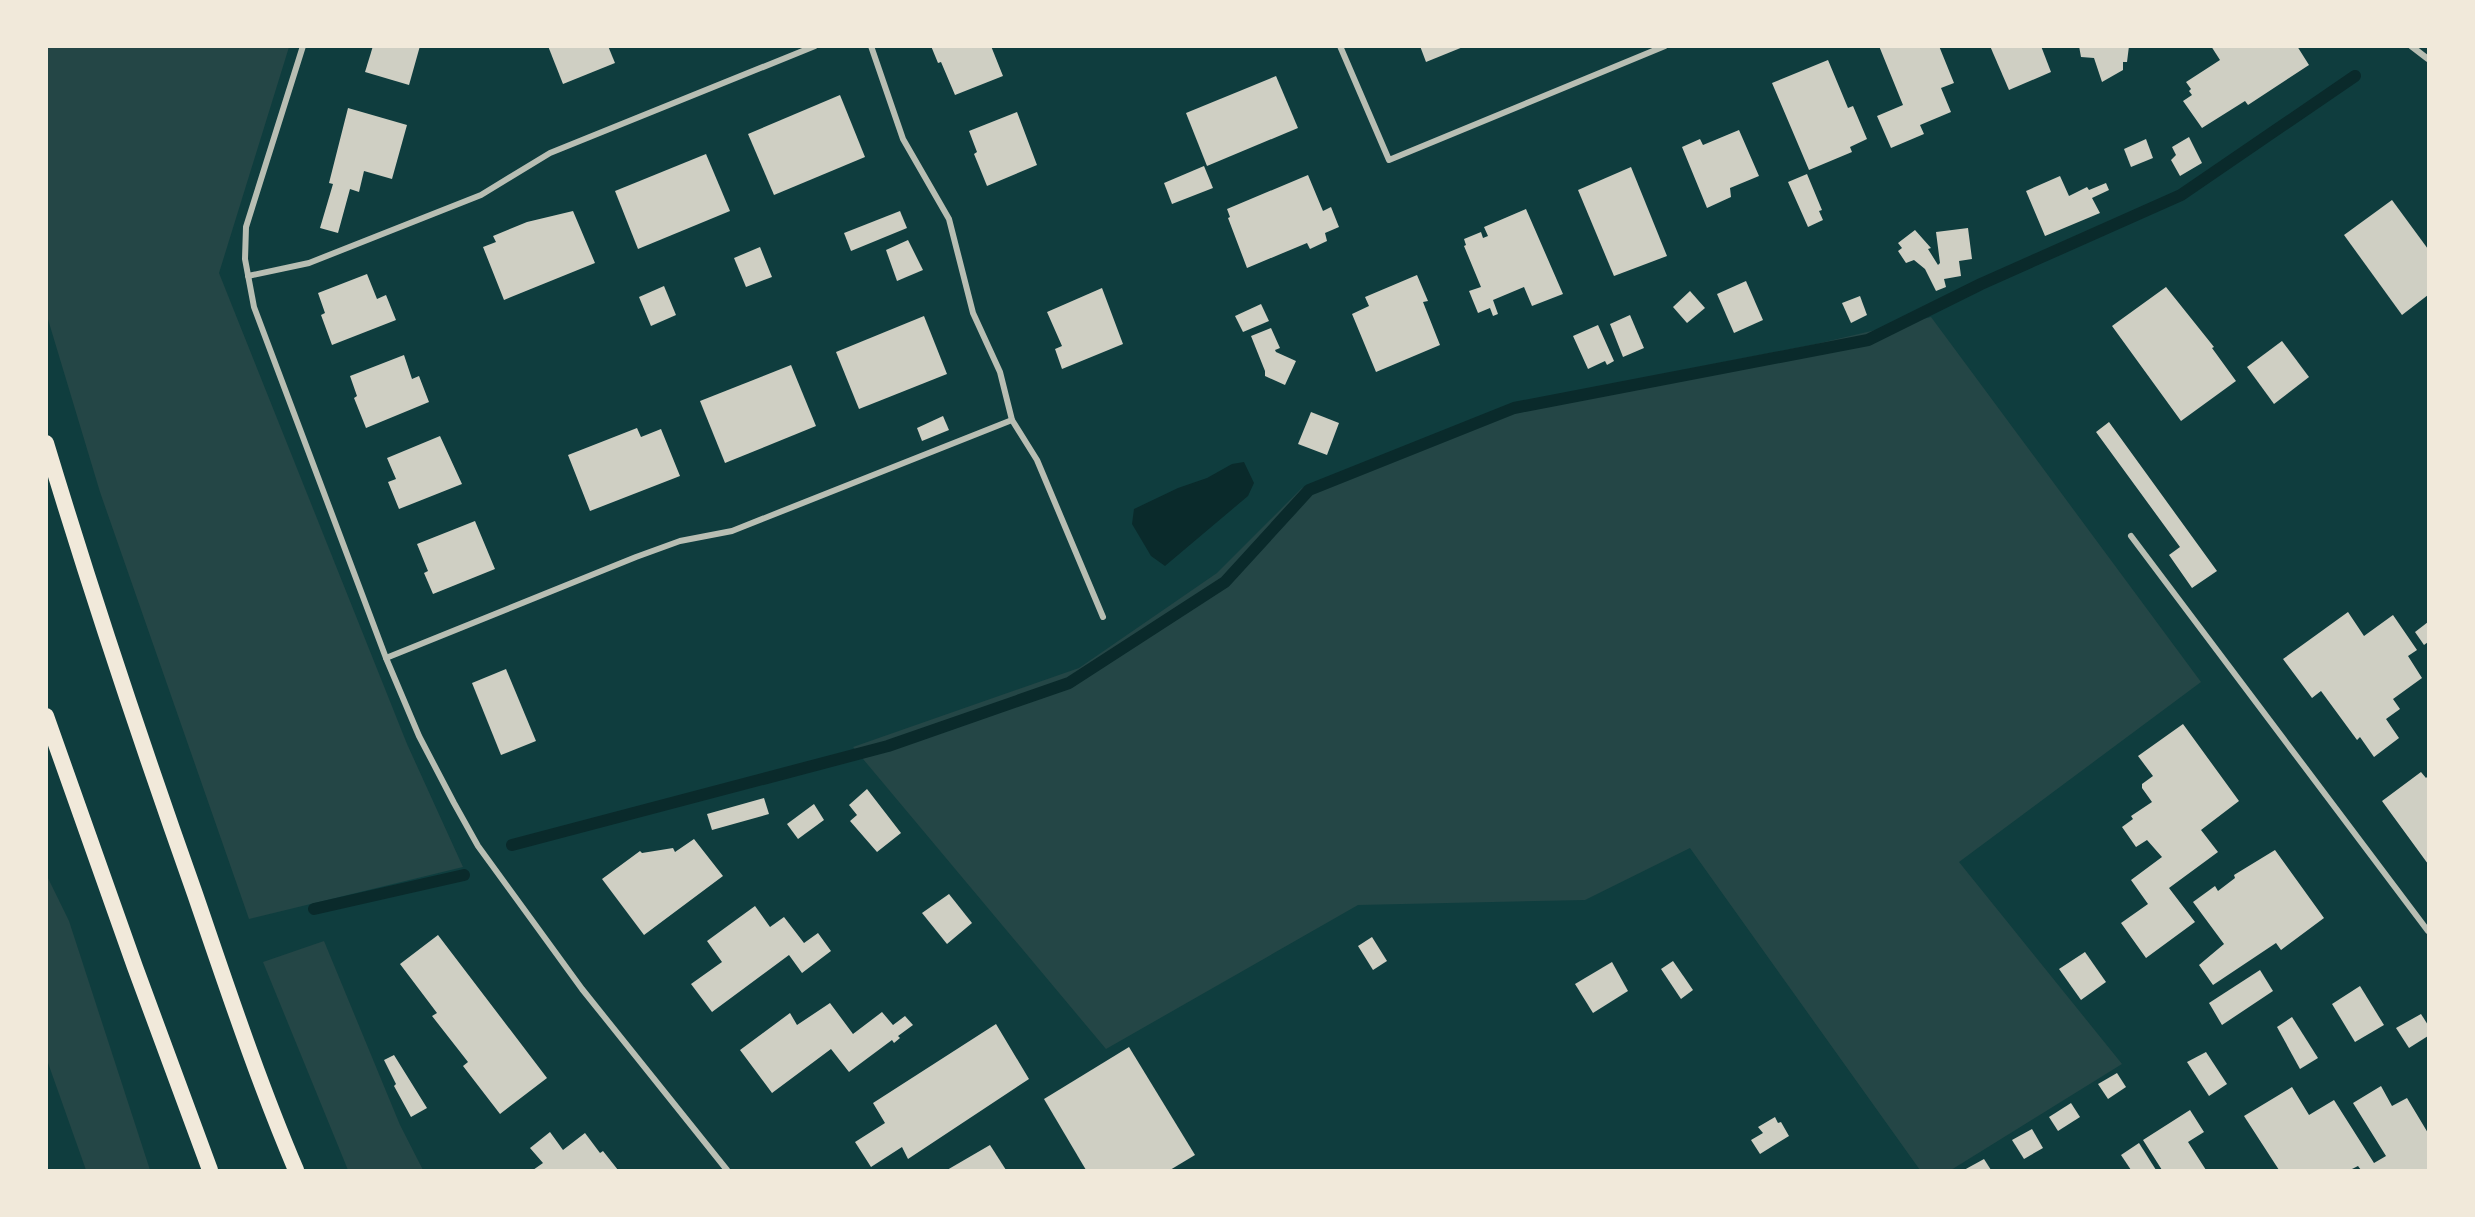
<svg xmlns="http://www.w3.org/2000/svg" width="2475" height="1217" font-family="Montserrat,sans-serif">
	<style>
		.green { fill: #244646 }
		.water { fill: #0a2a2b }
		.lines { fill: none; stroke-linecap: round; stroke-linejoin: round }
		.stream { stroke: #0a2a2b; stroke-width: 12 }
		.building { fill: #cfcfc3 }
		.minor { stroke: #b8beb3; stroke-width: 6 }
		.trunk { stroke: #f1e9da; stroke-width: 16 }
	</style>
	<rect width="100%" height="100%" fill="#0f3d3e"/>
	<g class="green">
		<polygon points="46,47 289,47 219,273 407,744 463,867 249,919 100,492 47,316"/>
		<polygon points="1931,317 2201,682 1959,862 2122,1064 1951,1170 1920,1170 1690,848 1585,900 1358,905 1106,1049 853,747 1079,668 1217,573 1302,488 1514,403 1816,344"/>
		<polygon points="46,874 69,921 150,1170 86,1170 47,1060"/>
		<polygon points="324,941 400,1125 423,1170 348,1170 263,962"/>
	</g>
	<polygon class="water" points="1244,462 1254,483 1248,496 1165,566 1151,556 1132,524 1134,509 1178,488 1207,478 1232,464"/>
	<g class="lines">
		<g class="stream">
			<polyline points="512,845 888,746 1069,683 1225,582 1309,490 1514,408 1868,340 1981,284 2181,195 2355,76"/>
			<polyline points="314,909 464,875"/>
		</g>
	</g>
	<g class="building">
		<polygon points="373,46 420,46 409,85 365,72"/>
		<polygon points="548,46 608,46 615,63 563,84"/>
		<polygon points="931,46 991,46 1003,76 955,95 941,62 938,63"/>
		<polygon points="1420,46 1463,46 1463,47 1426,62"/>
		<polygon points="1879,46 1939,46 1954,83 1941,88 1951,112 1920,125 1924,134 1891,148 1877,116 1903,105"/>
		<polygon points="1990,46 2041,46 2051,72 2009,90"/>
		<polygon points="2079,46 2129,46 2127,62 2123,62 2123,70 2102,82 2094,58 2081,57"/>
		<polygon points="2211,46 2297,46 2309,65 2248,105 2245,101 2202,128 2183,101 2192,95 2189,91 2191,89 2186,82 2220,60"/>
		<polygon points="1828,60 1848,108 1853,106 1867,139 1850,147 1852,152 1809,170 1772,83"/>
		<polygon points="1276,76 1298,128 1207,166 1186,113"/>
		<polygon points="840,95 865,157 774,195 748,134"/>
		<polygon points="348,108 407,125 392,179 364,171 359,192 350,189 338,233 320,228 333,184 329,183"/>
		<polygon points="1017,112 1037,165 987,186 974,154 977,152 969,131"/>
		<polygon points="1739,130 1759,176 1730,188 1731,197 1707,208 1682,147 1700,139 1703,145"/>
		<polygon points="2189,137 2202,163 2180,176 2171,160 2176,155 2172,147"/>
		<polygon points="2146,139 2153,158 2131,167 2124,149"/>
		<polygon points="706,154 730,211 638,249 615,191"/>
		<polygon points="1204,166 1213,188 1172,204 1164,183"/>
		<polygon points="1631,167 1667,256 1614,276 1578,190"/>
		<polygon points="1807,174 1822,210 1819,211 1823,220 1808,227 1788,182"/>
		<polygon points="1308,175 1323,211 1331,207 1339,227 1325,233 1327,241 1310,249 1307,243 1247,268 1228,218 1230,217 1227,209"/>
		<polygon points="2060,176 2069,196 2087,187 2089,190 2106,183 2109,190 2092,198 2100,213 2045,236 2026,191"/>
		<polygon points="2392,200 2428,249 2428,295 2402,315 2344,235"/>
		<polygon points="1526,209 1563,294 1532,306 1524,287 1493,300 1498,314 1493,316 1490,308 1478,313 1469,291 1481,287 1464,246 1466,245 1464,239 1481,232 1483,238 1488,236 1484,227"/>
		<polygon points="573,211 595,263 504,300 483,247 496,242 493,236 527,222"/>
		<polygon points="900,211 907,228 851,251 844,233"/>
		<polygon points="1968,228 1972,259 1959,261 1961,276 1944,279 1946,287 1936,291 1925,269 1914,260 1906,263 1898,251 1902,248 1898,243 1915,230 1931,248 1928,249 1938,265 1940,263 1936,232"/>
		<polygon points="908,240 923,270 897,281 886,250"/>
		<polygon points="760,247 772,277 746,287 734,258"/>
		<polygon points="367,274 377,299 386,295 396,320 332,345 321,315 325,313 318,293"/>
		<polygon points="1417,275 1428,301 1423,302 1440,345 1376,372 1352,314 1369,306 1365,297"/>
		<polygon points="1746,281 1763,320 1734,333 1717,294"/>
		<polygon points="664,286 676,315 651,326 639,297"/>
		<polygon points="2166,287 2214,347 2212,348 2236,381 2181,421 2112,326"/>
		<polygon points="1102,288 1123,344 1062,369 1055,349 1062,346 1047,312"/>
		<polygon points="1690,291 1705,308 1687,323 1673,307"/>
		<polygon points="1860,296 1867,315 1851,323 1842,303"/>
		<polygon points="1261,304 1269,321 1243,332 1235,316"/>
		<polygon points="1630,315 1644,348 1623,357 1610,324"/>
		<polygon points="924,316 947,374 859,409 836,352"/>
		<polygon points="1598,325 1614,361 1607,365 1605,361 1588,369 1573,336"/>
		<polygon points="1271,328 1280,348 1275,350 1276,352 1296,361 1285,385 1265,376 1265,371 1251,336"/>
		<polygon points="2282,341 2309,377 2274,404 2247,367"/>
		<polygon points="404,355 412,379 419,376 429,402 366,428 354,398 357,396 350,376"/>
		<polygon points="791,365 816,426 725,463 700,401"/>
		<polygon points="1311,412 1339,423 1327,455 1298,444"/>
		<polygon points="943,416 949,430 922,441 917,428"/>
		<polygon points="2109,422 2217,571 2192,588 2169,555 2180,547 2096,432"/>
		<polygon points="637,428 641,437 661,429 680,476 590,511 568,455"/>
		<polygon points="440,436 462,484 399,509 388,482 396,479 387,458"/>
		<polygon points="475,521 495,569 433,594 424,573 428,571 417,544"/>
		<polygon points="2348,612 2364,636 2393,615 2417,650 2408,656 2422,678 2393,699 2400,709 2386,719 2399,738 2374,757 2360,737 2357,740 2321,691 2312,698 2283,659"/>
		<polygon points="2428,622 2428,642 2424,645 2415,632"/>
		<polygon points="506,669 536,741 501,755 472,683"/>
		<polygon points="2183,724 2239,801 2201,830 2218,852 2169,888 2195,922 2146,958 2121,923 2148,904 2131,880 2162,857 2147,840 2136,847 2122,827 2133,819 2131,816 2152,802 2142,788 2142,784 2153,776 2138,756"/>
		<polygon points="2421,772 2426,778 2428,776 2428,864 2382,801"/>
		<polygon points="867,789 901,833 877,852 850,821 857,815 849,805"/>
		<polygon points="764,798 769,814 712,830 707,814"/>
		<polygon points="814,804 824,820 798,839 787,824"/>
		<polygon points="694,839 723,876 644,935 602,879 640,851 642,853 673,848 675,852"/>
		<polygon points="2275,850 2324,918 2281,950 2276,943 2213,985 2199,965 2224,944 2193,902 2215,886 2218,891 2235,878 2234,875"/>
		<polygon points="949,894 972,923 947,944 922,913"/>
		<polygon points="755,906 770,927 784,917 804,943 818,933 831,951 802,973 789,955 712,1012 691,984 722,962 707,941"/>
		<polygon points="438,935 547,1078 500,1114 463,1066 468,1062 432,1016 437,1013 400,964"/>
		<polygon points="1372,937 1387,961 1373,970 1358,946"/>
		<polygon points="2085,952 2106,982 2081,1000 2059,969"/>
		<polygon points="1673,961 1693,990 1681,999 1661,969"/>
		<polygon points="1612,962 1628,991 1593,1013 1575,984"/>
		<polygon points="2260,970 2273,991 2222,1025 2209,1003"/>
		<polygon points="2360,986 2384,1025 2355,1042 2332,1004"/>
		<polygon points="830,1003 853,1034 882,1012 893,1025 905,1016 913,1025 898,1036 900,1038 894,1043 892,1040 849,1072 831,1049 772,1093 740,1050 790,1013 797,1025"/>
		<polygon points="2421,1014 2428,1025 2428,1036 2409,1048 2396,1028"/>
		<polygon points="2292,1017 2318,1058 2300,1069 2277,1027"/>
		<polygon points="996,1024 1029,1079 908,1159 902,1147 871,1167 855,1142 885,1123 873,1103"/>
		<polygon points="1129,1047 1195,1155 1170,1170 1086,1170 1044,1099"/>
		<polygon points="2206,1052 2227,1084 2209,1096 2187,1062"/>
		<polygon points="394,1055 427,1108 411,1117 394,1086 396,1084 384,1060"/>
		<polygon points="2117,1073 2126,1087 2108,1099 2098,1084"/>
		<polygon points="2381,1086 2392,1106 2407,1098 2428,1133 2428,1170 2361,1170 2358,1166 2350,1170 2279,1170 2244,1116 2292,1087 2309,1115 2334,1100 2374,1163 2386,1156 2353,1103"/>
		<polygon points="2071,1103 2080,1117 2058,1131 2049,1117"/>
		<polygon points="2190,1110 2204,1132 2188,1142 2206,1170 2162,1170 2143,1140"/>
		<polygon points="1775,1117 1778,1123 1781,1122 1789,1136 1760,1154 1751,1140 1763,1133 1758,1127"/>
		<polygon points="2032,1129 2043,1148 2024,1159 2012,1140"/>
		<polygon points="550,1132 563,1150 585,1133 600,1153 603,1151 618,1170 533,1170 543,1163 530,1148"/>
		<polygon points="2139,1143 2156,1170 2131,1170 2121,1155"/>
		<polygon points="990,1145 1006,1170 947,1170"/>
		<polygon points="1984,1159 1991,1170 1964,1170"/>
	</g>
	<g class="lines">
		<g class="minor">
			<polyline points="303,46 246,227 245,259 254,307 386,658 419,736 454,803 478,846 582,989 727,1170"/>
			<polyline points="871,46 903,139 949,219 973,313 1000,372 1012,420 1037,460 1103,617"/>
			<polyline points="1340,46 1389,160 1665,46"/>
			<polyline points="2411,46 2428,59"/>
			<polyline points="248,276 309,263 481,195 550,153 815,46"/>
			<polyline points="2131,536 2428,931"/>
			<polyline points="386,658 636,557 680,541 732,531 1012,420"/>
		</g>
		<g class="trunk">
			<path d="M46 443C92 595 142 745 195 894 227 987 258 1081 296 1170"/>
			<polyline points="46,716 135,967 210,1170"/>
		</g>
	</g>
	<rect width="2475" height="1217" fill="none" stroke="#f1e9da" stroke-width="96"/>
</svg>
